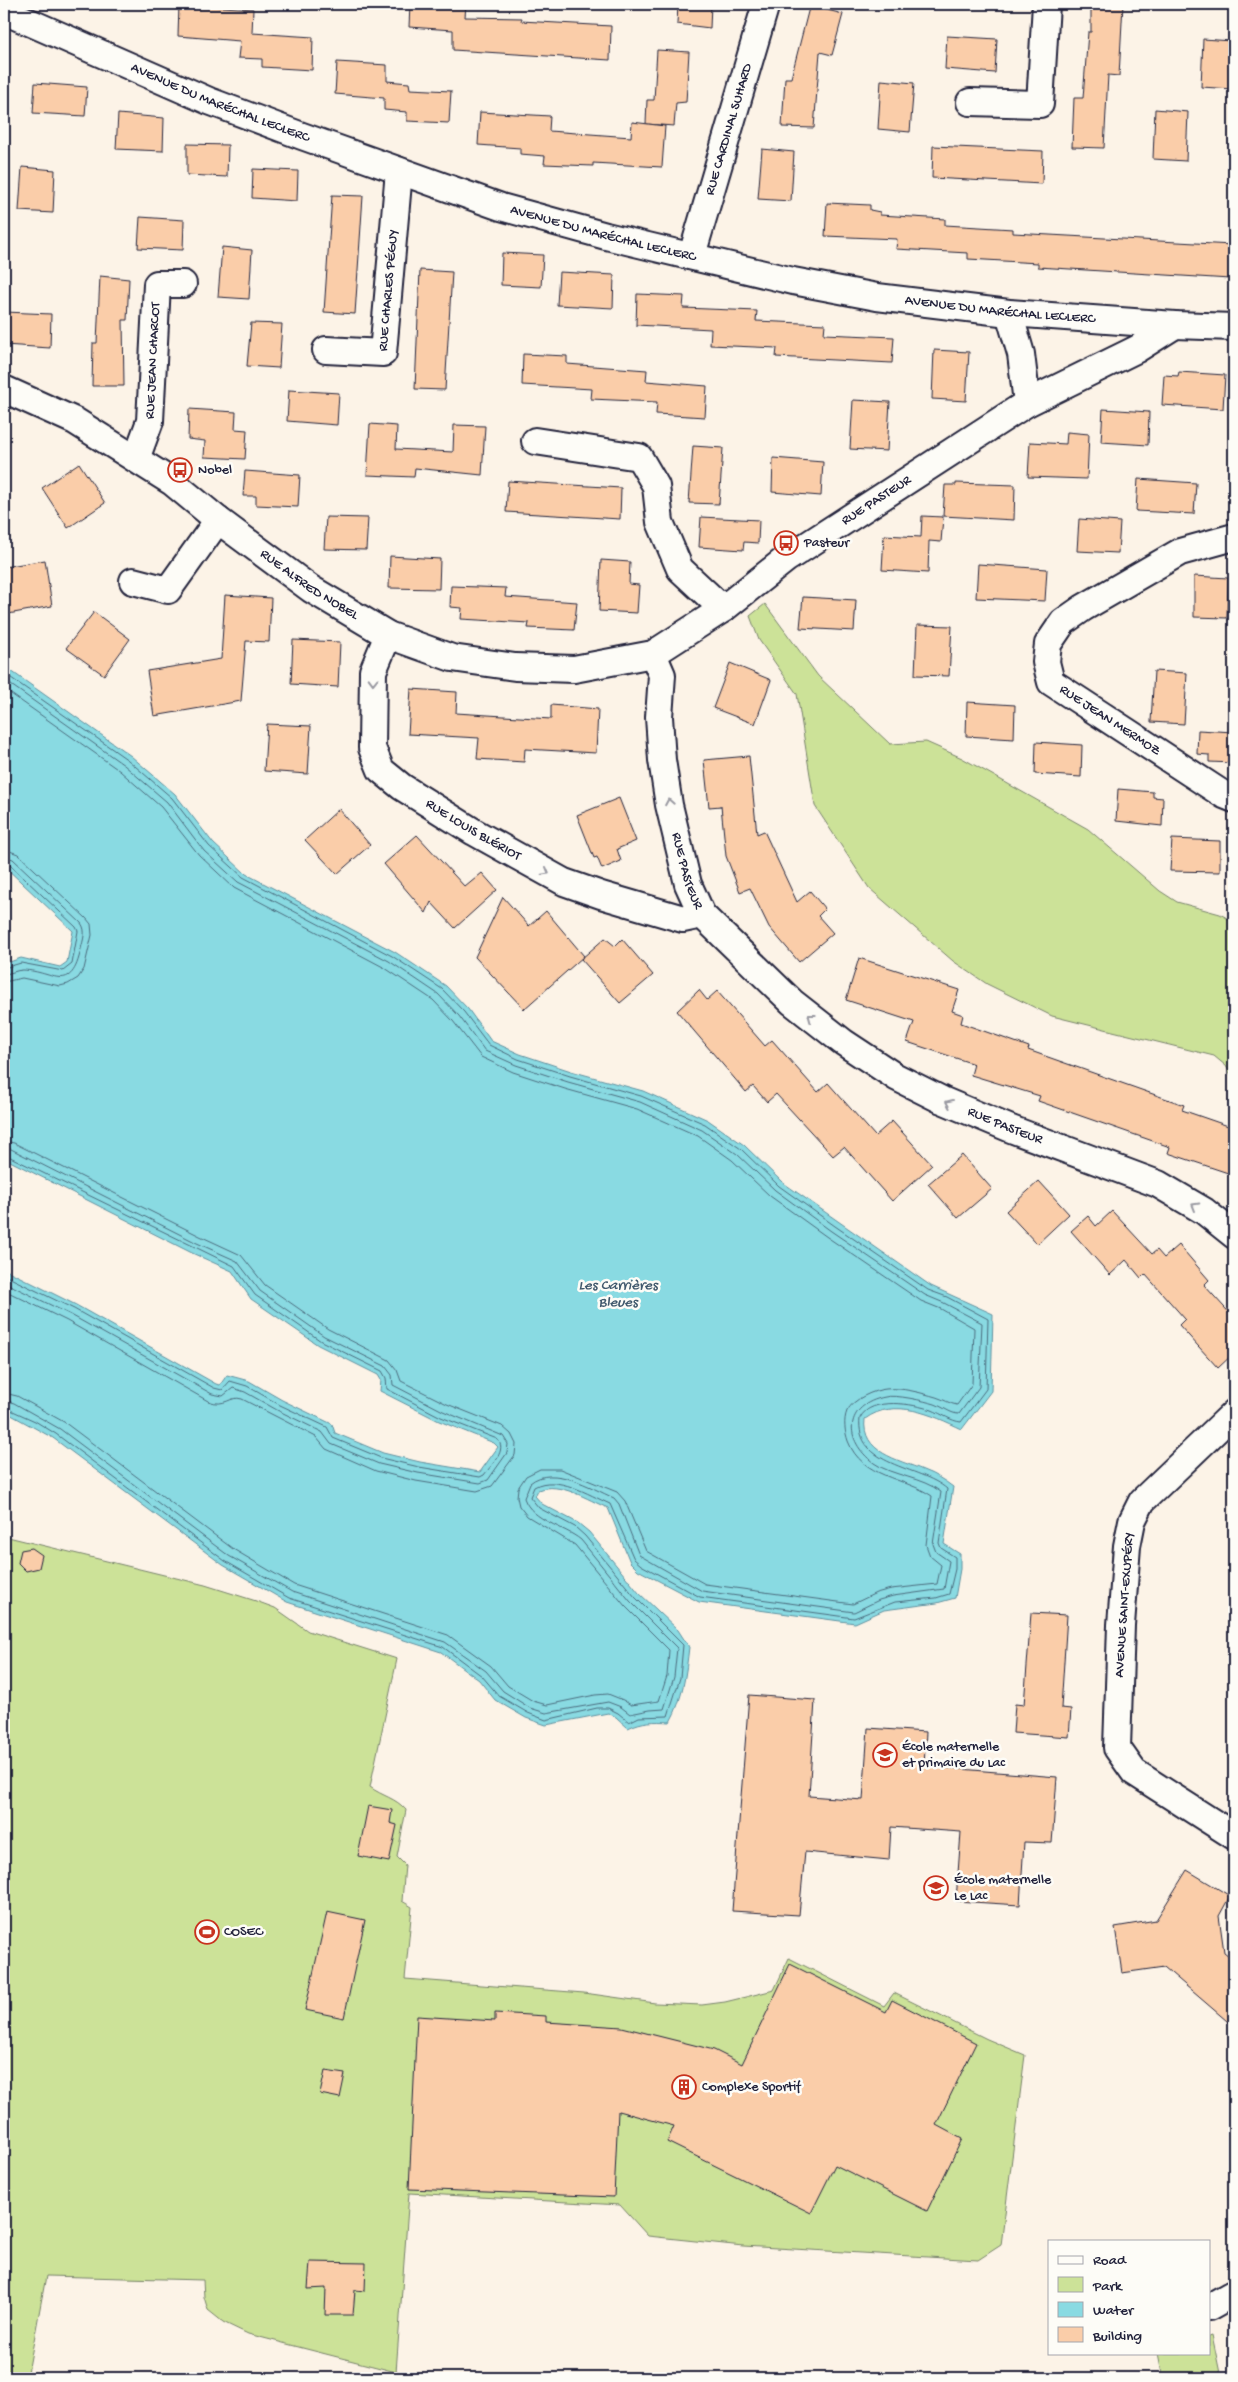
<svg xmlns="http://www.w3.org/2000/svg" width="1238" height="2382" font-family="'Gochi Hand',sans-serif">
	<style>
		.green { fill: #cce298; stroke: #77826a }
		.water { fill: #89dae2; stroke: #60909f }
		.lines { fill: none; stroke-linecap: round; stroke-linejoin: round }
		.shore { stroke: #4b6c7e; stroke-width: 1 }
		.building { fill: #facda9; stroke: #22223b }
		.minor-casing { stroke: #22223b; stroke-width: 30 }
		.minor { stroke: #fdfcf7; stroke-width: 26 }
		.oneway { stroke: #9a9aa2 }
		.labels { text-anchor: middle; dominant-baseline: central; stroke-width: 5; stroke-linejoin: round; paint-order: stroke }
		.street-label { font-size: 14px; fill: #22223b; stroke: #fdfcf7 }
		.poi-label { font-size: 14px; fill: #22223b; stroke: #fdfcf7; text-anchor: start }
		.water-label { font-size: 15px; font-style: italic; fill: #41596d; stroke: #fdfcf7 }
	</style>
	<rect width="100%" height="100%" fill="#fcf3e7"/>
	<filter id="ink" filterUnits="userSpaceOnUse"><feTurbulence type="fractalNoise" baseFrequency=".02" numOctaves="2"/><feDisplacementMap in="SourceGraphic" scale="10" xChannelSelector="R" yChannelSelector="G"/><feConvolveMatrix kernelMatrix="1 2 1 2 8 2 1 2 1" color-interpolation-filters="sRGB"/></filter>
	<g filter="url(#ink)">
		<g class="green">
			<polygon points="765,604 818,676 890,744 926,742 962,758 1088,829 1160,891 1177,902 1220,914 1234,922 1234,1080 1226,1066 1214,1056 1052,1016 987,984 953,961 869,888 815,806 797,694 759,640 750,616"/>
			<path d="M4 1536 205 1585 256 1601 275 1608 308 1631 397 1659 370 1787C382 1796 396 1798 406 1810L397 1857 405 1865 402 1901 412 1907 405 1979 584 1993 655 2003 702 2005 725 2002 774 1990 789 1958 884 2006 894 1993 987 2039 1025 2055 1001 2245 978 2260 743 2246 648 2236 620 2205 409 2193 396 2372 248 2334 223 2322 208 2310 204 2297 203 2280 46 2276 27 2378H4Z"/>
			<polygon points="1212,2335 1221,2378 1163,2378 1158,2353 1209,2353 1209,2336"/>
		</g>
		<path class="water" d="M4 666 131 756 175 794 213 843 246 874 395 952 446 986 468 1009 491 1041 520 1054 571 1071 643 1091 708 1120 744 1145 782 1182 931 1286 993 1314 991 1391 962 1429C932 1415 895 1397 865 1419 861 1453 898 1459 923 1470 934 1474 944 1480 953 1487L944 1544 960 1554V1569L955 1598 937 1603 884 1610 855 1623 699 1602 638 1570 630 1562 608 1508C588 1500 560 1481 538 1490L535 1496 542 1504 578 1523 589 1532 639 1593 678 1630 689 1647C686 1673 683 1699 670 1722 654 1721 642 1721 628 1728L616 1717 608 1713 546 1725 526 1718 495 1700 479 1680 441 1652 287 1602 223 1565 53 1438 4 1411V1269L76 1305 216 1384 220 1385 227 1375 249 1381 282 1400 332 1424 335 1433 383 1453 420 1462 480 1472 498 1447 494 1443 439 1421 380 1391 381 1380 378 1375 318 1345 251 1299 232 1271 192 1253 4 1158V964L21 958 60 967 67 962 73 931 4 866Z"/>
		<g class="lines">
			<g class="shore">
				<path d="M4 673 128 760 172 798 209 846 243 877 392 956 442 989 464 1012 489 1045 518 1059 570 1076 641 1096 705 1124 741 1149 779 1186 835 1226 928 1290 947 1297 988 1319 986 1389 961 1422C951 1421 942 1414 932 1410 914 1404 871 1396 860 1418 855 1467 919 1465 947 1489L939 1543 941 1548 955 1557V1569L949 1594 936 1598 895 1602 854 1618 700 1597 641 1565 634 1559 610 1504C589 1495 557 1474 534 1487L530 1497 539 1508 575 1527 585 1536 635 1597 683 1645 680 1678 668 1716 639 1717 629 1722 618 1713 608 1708H597L546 1720 528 1713 499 1696 482 1676 443 1647 289 1598 225 1561 56 1434 35 1421 4 1407"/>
				<path d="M4 680 124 765 167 802 204 851 238 882 389 961 438 994 459 1016 485 1051 516 1065 568 1082 640 1102 702 1130 737 1154 775 1190 831 1231 925 1295 944 1303 982 1323 979 1387 959 1414C951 1414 943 1407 935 1404 925 1401 895 1394 885 1397 844 1405 843 1440 874 1463 892 1476 922 1477 941 1492L933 1544 936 1552 949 1561 944 1589 893 1596 879 1600 854 1612 702 1591 639 1555 619 1504 614 1498C591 1488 553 1464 530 1483L524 1498C532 1521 564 1526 581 1540L630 1601 677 1648 674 1677 664 1709 650 1710 630 1714 621 1707 608 1702 546 1713 530 1708 503 1691 486 1671 445 1642 292 1592 229 1556 60 1429 14 1403 4 1400"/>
				<path d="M4 689 120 771 161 807 199 855 234 888 385 968 433 1000 453 1021 481 1057 513 1072 565 1089 637 1109 698 1136 732 1160 770 1196 827 1237 921 1301 941 1309 974 1328 972 1384 957 1405C950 1404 943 1399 936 1397 922 1393 900 1387 886 1389 874 1390 853 1399 847 1411 843 1421 845 1432 848 1441 862 1478 904 1477 932 1496L926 1545 930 1556 941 1565 937 1584 891 1589 876 1593 853 1604 705 1584 646 1551 625 1501 617 1492 560 1469H540L526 1476 518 1488 517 1497 519 1506 527 1516 575 1545 625 1606 669 1650 667 1676 659 1701 631 1705 623 1700 608 1694 595 1695 547 1705 533 1701 508 1686 491 1666 448 1635 294 1585 233 1549 64 1422 17 1396 4 1393"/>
				<polyline points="4,849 18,854 86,918 91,924 92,935 84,969 78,978 68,984 60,986 22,978 4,982"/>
				<path d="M4 856 13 859 81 923C87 931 83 940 81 949 71 996 54 971 23 970 16 970 10 974 4 974"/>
				<polyline points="4,863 9,864 76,927 78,931 72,964 63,971 21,963 4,968"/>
				<path d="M4 1141 14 1143 200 1236 241 1255 265 1285 328 1329 389 1360 397 1370 401 1381 447 1404 502 1426 511 1434 516 1444 515 1455 492 1486 477 1491 416 1481 376 1471 326 1449 316 1437 242 1399C230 1395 226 1408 208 1401L67 1321 4 1290"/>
				<polyline points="4,1148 11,1149 197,1243 237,1261 260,1291 324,1336 385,1366 392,1375 393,1385 443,1411 503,1436 508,1444 507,1453 488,1480 480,1483 418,1473 379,1464 331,1444 322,1432 277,1410 245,1392 233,1388 223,1396 212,1394 71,1315 4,1282"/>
				<path d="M4 1154 234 1266 255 1295 321 1341 382 1371 386 1378 387 1389 441 1417 497 1439C508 1450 492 1464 484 1475L480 1477 419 1467 381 1458 333 1438 327 1427 280 1405 247 1386 230 1381 222 1390 214 1388 74 1309 4 1275"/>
			</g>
		</g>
		<g class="building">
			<polygon points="179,4 253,9 252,33 313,37 312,70 262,67 262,59 238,58 240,41 178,36"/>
			<polygon points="410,4 466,4 465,17 522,18 521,21 611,26 610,60 453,50 453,30 409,27"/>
			<polygon points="678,4 711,4 710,28 677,24"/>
			<polygon points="810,4 824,4 823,9 843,14 832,55 820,52 814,128 782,127 785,78 791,78"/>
			<polygon points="1091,4 1123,4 1119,76 1108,75 1104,148 1072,147 1074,98 1083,98 1088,32 1091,32"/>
			<polygon points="947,36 997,39 995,73 945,69"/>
			<polygon points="1203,39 1231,41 1230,56 1234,56 1234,89 1201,87"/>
			<polygon points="657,50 689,52 686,102 676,103 674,126 646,124 647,100 654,100"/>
			<polygon points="337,62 387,65 387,81 409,83 410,89 451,91 449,123 407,121 407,112 384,110 384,98 335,94"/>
			<polygon points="881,80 914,83 910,132 878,129"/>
			<polygon points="35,83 87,87 85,116 33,113"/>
			<polygon points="1155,109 1188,112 1186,161 1153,159"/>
			<polygon points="480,112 550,116 549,131 631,137 632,122 665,126 662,167 593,163 593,166 544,164 545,156 520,154 520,148 478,145"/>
			<polygon points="118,114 164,118 163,151 116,149"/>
			<polygon points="187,144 228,145 227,177 187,175"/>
			<polygon points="933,146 1043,151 1042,184 932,178"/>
			<polygon points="762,149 794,152 791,201 758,199"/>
			<polygon points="22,167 55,170 53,213 19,211"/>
			<polygon points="253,169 298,171 297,201 252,198"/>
			<polygon points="332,195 363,196 355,314 324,312"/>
			<polygon points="827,203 870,205 870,210 880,212 880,215 945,219 945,225 1013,229 1013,233 1232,245 1230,279 1038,267 1038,263 968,259 968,253 896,249 897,239 825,236"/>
			<polygon points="140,217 184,220 183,250 138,248"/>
			<polygon points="222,247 252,250 249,299 218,297"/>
			<polygon points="502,253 543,255 541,287 501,285"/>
			<polygon points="420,270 452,272 445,390 415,389"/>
			<polygon points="559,272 614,275 613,308 557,305"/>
			<polygon points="100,276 129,279 127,320 123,320 124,386 92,386 93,343 97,343"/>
			<polygon points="637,294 684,296 683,308 757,311 756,321 825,324 824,334 894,337 892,363 776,357 777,348 710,345 711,329 636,325"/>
			<polygon points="5,312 51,314 50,348 4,345"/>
			<polygon points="251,323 282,324 279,368 247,366"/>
			<polygon points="934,350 969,352 966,401 932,399"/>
			<polygon points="523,354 567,356 567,364 580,365 647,370 646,381 707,386 705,417 656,414 657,402 591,399 592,389 522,385"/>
			<polygon points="1179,372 1225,375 1223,409 1162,405 1164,375 1178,376"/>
			<polygon points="289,390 339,393 337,425 287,421"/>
			<polygon points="853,400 890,402 887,451 850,449"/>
			<polygon points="189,409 236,412 235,429 247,430 245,459 204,457 205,441 188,439"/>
			<polygon points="1103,409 1149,412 1148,445 1101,442"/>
			<polygon points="370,424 397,426 396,449 453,452 454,425 485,426 482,475 415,468 414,477 367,475"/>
			<polygon points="1067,432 1089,434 1087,479 1028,477 1030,442 1066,444"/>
			<polygon points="693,446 723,448 719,504 689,503"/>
			<polygon points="773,458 823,462 821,496 772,492"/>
			<polygon points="79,463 105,503 68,528 42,488"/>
			<polygon points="245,471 300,475 298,507 256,505 256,496 243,496"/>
			<polygon points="1138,479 1196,483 1194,514 1136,511"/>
			<polygon points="508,481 621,488 620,519 506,512"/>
			<polygon points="956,483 1015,485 1014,520 943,516 945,485 956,485"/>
			<polygon points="922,516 943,517 941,542 929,541 928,573 882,570 884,535 921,537"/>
			<polygon points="326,517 368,518 366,550 324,549"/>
			<polygon points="701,517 759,520 758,543 744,542 743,550 699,547"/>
			<polygon points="1079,519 1120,522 1118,553 1077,551"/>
			<polygon points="390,556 440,559 439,589 389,588"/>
			<polygon points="45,560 52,606 8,614 4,589 4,567"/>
			<polygon points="601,560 630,562 629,584 639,585 637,613 599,611"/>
			<polygon points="978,564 1047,569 1045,601 976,598"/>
			<polygon points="1194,576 1228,578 1227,618 1194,617"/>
			<polygon points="451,586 506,588 505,597 577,602 574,630 528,628 529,623 461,619 462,608 450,607"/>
			<polygon points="225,595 271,598 269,642 246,641 241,701 154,716 147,671 221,659"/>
			<polygon points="803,597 856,600 854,631 800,628"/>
			<polygon points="94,612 130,639 104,675 66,648"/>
			<polygon points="917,625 952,626 949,676 915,675"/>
			<polygon points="293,640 340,642 338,687 291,684"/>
			<polygon points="730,663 771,680 755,724 713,708"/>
			<polygon points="1154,671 1187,673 1184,724 1151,722"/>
			<polygon points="411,689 457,692 456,713 551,719 551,705 598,709 596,753 525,749 524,762 477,759 479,738 408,734"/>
			<polygon points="967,702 1015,705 1014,739 966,736"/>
			<polygon points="267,724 311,726 308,774 264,771"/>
			<polygon points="1198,730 1234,732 1234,763 1209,762 1209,755 1197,754"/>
			<polygon points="1036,742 1082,745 1081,777 1035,774"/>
			<polygon points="749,756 757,834 764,831 797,902 810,891 825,909 818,916 833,933 799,962 769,927 750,888 740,892 726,856 721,806 709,807 704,760"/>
			<polygon points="1118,789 1153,792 1153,797 1163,798 1162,826 1116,821"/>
			<polygon points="619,798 636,841 617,849 621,861 602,869 597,857 594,858 577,815"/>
			<polygon points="339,809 370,845 337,874 305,840"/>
			<polygon points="417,835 465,887 482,873 497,890 455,928 431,902 426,913 384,864"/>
			<polygon points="1172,839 1220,841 1220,872 1170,871"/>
			<polygon points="503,897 529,926 546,911 584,956 524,1009 475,957"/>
			<polygon points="605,938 615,946 622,939 653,975 620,1003 581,959"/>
			<polygon points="859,958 959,990 952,1011 963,1015 961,1023 1029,1047 1028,1050 1184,1105 1182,1110 1234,1128 1234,1175 1168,1153 1170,1147 1038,1101 1040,1096 971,1075 974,1064 907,1042 914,1022 846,1000"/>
			<polygon points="699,990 707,1000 717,991 765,1046 772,1040 818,1092 828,1083 875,1136 892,1121 932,1165 892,1201 844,1147 833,1156 776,1094 767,1102 753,1086 746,1092 677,1011"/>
			<polygon points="962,1155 992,1189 958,1218 928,1184"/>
			<polygon points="1039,1181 1069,1214 1037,1244 1006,1211"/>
			<polygon points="1112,1211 1152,1254 1157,1250 1164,1258 1179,1245 1209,1280 1204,1285 1234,1318 1234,1353 1218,1368 1179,1325 1185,1319 1145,1274 1141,1278 1126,1260 1110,1275 1071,1231 1088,1216 1096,1226"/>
			<polygon points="32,1548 42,1555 39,1568 26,1571 18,1563 21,1550"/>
			<polygon points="1031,1613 1067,1615 1061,1708 1071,1709 1069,1737 1013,1733 1015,1704 1024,1705"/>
			<polygon points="749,1695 815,1700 809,1796 863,1800 868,1728 926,1732 924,1766 1057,1777 1052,1843 1024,1842 1020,1905 956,1901 961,1832 891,1827 889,1860 805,1852 799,1915 732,1911"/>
			<polygon points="368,1806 392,1810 390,1823 397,1825 389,1862 358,1856"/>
			<polygon points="1187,1870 1230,1896 1219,1916 1224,1952 1234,1960 1234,2027 1164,1967 1122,1973 1115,1927 1156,1920"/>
			<polygon points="327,1912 365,1920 344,2018 305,2010"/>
			<polygon points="790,1964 886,2012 892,2000 976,2043 936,2125 962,2139 927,2211 835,2165 811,2213 667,2142 674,2126 618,2111 614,2197 409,2189 417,2016 495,2021 495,2013 546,2016 546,2022 622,2027 714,2050 742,2064"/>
			<polygon points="325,2071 345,2074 340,2098 320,2094"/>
			<polygon points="310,2262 366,2263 365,2291 355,2290 353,2315 325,2315 326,2288 308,2289"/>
		</g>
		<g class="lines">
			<g class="minor-casing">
				<g id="minor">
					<path id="s1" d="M4 11 209 101 302 136 501 207 606 236 793 281 877 297 1009 313 1175 325 1234 327"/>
					<polyline points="970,102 1040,104 1046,4"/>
					<path id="s2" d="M692 255 766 4"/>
					<polyline points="1009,313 1021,354 1027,403"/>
					<path id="s3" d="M326 350 383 353 399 171"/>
					<path id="s4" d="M4 389 75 421 172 482 218 520 311 589 388 635 452 658 515 667 574 669 653 654 723 609 786 559 1027 403 1137 349 1175 325"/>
					<polyline points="535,441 639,457 656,486 660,522 680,569 723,609"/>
					<path id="s5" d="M136 459 150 421 157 284H183"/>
					<path id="s6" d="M1234 537 1180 552 1083 608 1063 622 1048 644 1046 662 1051 682 1224 795 1234 799"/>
					<polyline points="133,581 168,590 218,520"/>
					<path id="s7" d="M388 635 373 671 372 748 381 770 402 787 474 832 564 882 601 895 683 919 702 915"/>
					<path id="s8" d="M653 654 662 675 659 717 662 760 669 805 688 884 702 915 792 1002 843 1042 896 1077 942 1100 1011 1129 1158 1184 1204 1211 1234 1235"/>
					<polyline points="1234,1413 1142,1501 1132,1521 1127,1546 1121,1625 1117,1748 1134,1772 1234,1836"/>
					<polyline points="1209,2307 1234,2293"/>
				</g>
			</g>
			<use href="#minor" class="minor"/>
		</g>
		<defs><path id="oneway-chevron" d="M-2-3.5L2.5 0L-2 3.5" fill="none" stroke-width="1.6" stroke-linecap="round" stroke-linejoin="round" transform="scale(1.25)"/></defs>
		<g class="oneway">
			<use href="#oneway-chevron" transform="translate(373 681) rotate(91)"/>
			<use href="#oneway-chevron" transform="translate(669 802) rotate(-100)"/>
			<use href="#oneway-chevron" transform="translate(546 872) rotate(29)"/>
			<use href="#oneway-chevron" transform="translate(811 1017) rotate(-143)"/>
			<use href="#oneway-chevron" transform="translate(949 1103) rotate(-157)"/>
			<use href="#oneway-chevron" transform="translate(1195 1206) rotate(-150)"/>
		</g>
	</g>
	<defs>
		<g id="bus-ring" transform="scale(1.25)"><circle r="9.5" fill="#fdfcf7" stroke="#c8321e" stroke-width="1.5"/><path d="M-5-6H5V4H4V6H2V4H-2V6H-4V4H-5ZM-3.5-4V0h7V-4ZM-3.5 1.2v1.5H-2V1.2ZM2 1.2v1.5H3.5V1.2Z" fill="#c8321e"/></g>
		<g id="school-ring" transform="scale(1.25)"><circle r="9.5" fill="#fdfcf7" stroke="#c8321e" stroke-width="1.5"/><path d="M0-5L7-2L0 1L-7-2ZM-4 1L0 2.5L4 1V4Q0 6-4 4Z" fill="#c8321e"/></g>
		<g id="stadium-ring" transform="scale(1.25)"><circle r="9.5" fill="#fdfcf7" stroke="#c8321e" stroke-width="1.5"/><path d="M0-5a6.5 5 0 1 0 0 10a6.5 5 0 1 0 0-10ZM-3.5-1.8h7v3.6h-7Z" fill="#c8321e"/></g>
		<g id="building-ring" transform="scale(1.25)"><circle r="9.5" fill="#fdfcf7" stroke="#c8321e" stroke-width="1.5"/><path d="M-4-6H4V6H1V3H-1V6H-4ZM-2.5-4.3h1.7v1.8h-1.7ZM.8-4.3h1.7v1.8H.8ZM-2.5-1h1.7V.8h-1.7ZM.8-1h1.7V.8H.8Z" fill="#c8321e"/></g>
	</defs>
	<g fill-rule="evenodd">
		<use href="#bus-ring" x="180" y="470"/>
		<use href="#bus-ring" x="786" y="543"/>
		<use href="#school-ring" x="885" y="1755"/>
		<use href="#school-ring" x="936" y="1888"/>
		<use href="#stadium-ring" x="207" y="1932"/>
		<use href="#building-ring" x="684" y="2087"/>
	</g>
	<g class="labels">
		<g class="street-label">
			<text stroke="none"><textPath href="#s1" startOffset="235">AVENUE DU MARÉCHAL LECLERC</textPath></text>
			<text stroke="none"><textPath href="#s2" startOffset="131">RUE CARDINAL SUHARD</textPath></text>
			<text stroke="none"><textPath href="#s1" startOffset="640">AVENUE DU MARÉCHAL LECLERC</textPath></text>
			<text stroke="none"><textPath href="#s3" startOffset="120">RUE CHARLES PÉGUY</textPath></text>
			<text stroke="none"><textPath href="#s1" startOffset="1045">AVENUE DU MARÉCHAL LECLERC</textPath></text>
			<text stroke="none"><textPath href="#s5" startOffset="101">RUE JEAN CHARCOT</textPath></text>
			<text stroke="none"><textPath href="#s4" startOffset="1000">RUE PASTEUR</textPath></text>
			<text stroke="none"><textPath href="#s4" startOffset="364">RUE ALFRED NOBEL</textPath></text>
			<text stroke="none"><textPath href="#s6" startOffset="328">RUE JEAN MERMOZ</textPath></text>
			<text stroke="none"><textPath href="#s7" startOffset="250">RUE LOUIS BLÉRIOT</textPath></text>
			<text stroke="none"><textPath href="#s8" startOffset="222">RUE PASTEUR</textPath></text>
			<text stroke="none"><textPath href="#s8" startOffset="642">RUE PASTEUR</textPath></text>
			<text transform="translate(1125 1605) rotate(-86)">AVENUE SAINT-EXUPÉRY</text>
		</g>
		<g class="poi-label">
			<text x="198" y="470">Nobel</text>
			<text x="804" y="543">Pasteur</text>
			<text x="902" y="1747">École maternelle<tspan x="902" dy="16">et primaire du Lac</tspan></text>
			<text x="954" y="1880">École maternelle<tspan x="954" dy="16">Le Lac</tspan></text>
			<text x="224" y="1932">COSEC</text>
			<text x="702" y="2087">Complexe Sportif</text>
		</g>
		<g class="water-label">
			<text x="618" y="1286">Les Carrières<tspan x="618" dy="17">Bleues</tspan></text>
		</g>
	</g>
	<rect width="1238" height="2382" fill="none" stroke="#fdfcf7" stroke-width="20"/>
	<rect x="10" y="10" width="1218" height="2362" fill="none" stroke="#22223b" stroke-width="2" filter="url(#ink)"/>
	<rect x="1048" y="2240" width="162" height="115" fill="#fdfcf7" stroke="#a5a5ac"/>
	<rect x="1058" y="2256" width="25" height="8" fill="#fdfcf7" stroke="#a5a5ac"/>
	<text x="1093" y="2264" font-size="15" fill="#22223b">Road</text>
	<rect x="1058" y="2277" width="25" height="15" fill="#cce298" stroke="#a5a5ac"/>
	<text x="1093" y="2290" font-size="15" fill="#22223b">Park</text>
	<rect x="1058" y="2302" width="25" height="15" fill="#89dae2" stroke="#a5a5ac"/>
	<text x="1093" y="2314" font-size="15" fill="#22223b">Water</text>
	<rect x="1058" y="2327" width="25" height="15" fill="#facda9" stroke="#a5a5ac"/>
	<text x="1093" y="2340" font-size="15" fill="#22223b">Building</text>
</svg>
